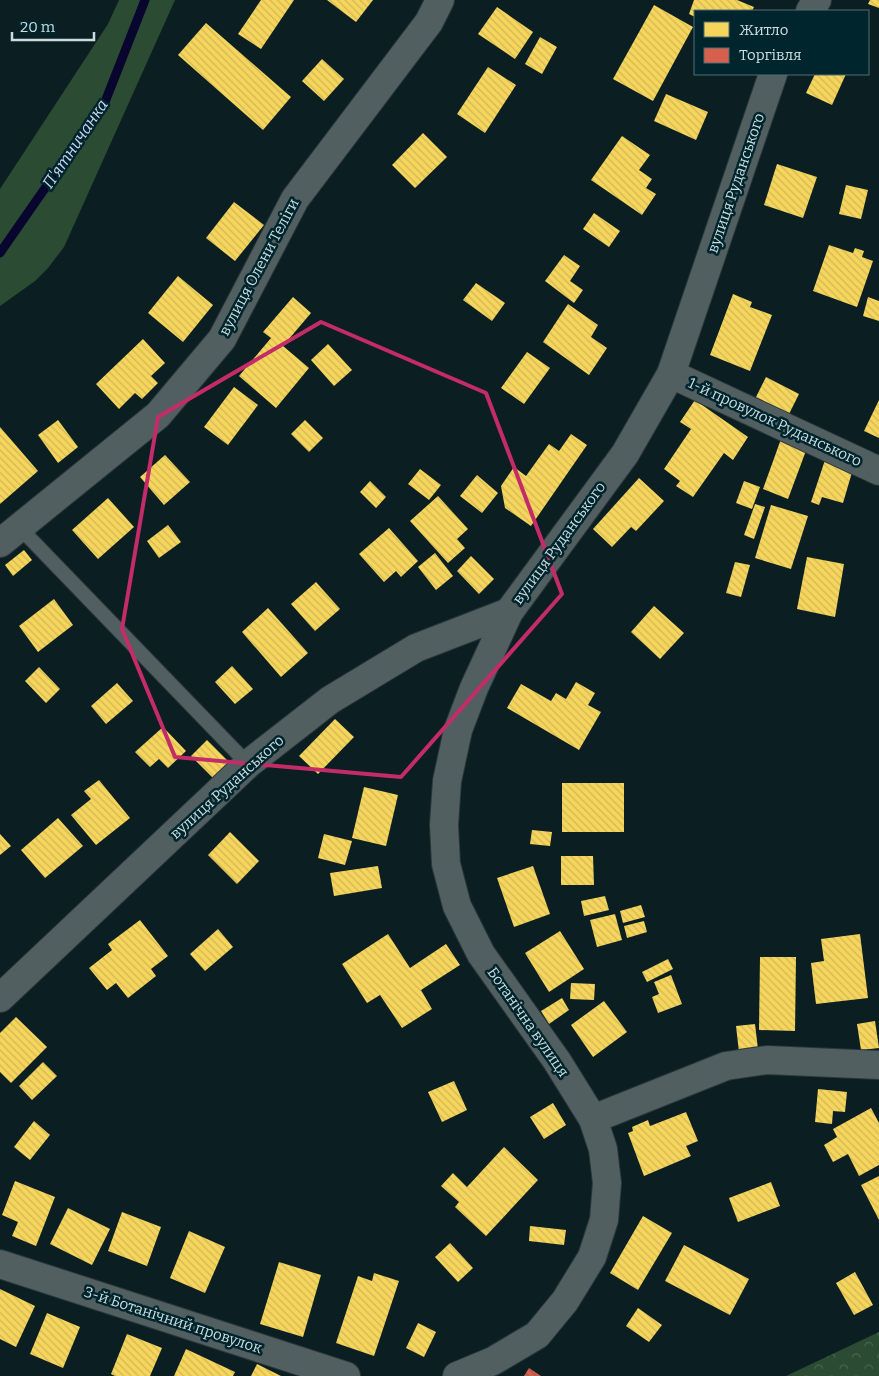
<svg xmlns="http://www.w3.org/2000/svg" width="879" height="1376" font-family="Bitter,serif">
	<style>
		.green { fill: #2b4b33 }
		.forest { fill: url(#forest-crowns) }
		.homes { fill: url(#homes-back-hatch) }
		.shops { fill: url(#shops-back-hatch) }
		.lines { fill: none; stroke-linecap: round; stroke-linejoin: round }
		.stream { stroke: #08062f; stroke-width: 9 }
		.lane-casing { stroke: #2b373b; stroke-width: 16 }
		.street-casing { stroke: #2b373b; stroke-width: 30 }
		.lane { stroke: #525f61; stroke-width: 14 }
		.street { stroke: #525f61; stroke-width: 28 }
		.marked { fill: none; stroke: #c32c68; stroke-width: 4; stroke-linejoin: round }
		.labels { text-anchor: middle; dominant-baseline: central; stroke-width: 5; stroke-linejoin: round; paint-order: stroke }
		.street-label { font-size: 15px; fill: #cadde1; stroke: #01252c }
		.water-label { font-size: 16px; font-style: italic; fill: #cfd5f6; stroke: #01252c }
	</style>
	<defs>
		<pattern id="forest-crowns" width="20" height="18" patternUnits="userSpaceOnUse" patternTransform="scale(1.25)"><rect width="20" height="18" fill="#2b4b33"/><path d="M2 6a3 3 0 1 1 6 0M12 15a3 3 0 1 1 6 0" fill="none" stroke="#486450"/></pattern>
		<pattern id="homes-back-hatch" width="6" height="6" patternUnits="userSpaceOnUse" patternTransform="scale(1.25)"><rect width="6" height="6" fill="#f6d55c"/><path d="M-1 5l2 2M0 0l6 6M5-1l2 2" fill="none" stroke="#d1b857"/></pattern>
		<pattern id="shops-back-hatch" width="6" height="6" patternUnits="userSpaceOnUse" patternTransform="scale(1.25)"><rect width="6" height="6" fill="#d6604d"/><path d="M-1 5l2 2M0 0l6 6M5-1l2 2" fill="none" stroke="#a8574a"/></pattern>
	</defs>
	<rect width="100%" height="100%" fill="#0b1f22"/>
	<polygon class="green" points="119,0 175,0 64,247 48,268 35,281 0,306 0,189 108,24"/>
	<polygon class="forest" points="879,1332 879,1376 786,1376"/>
	<g class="homes">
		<polygon points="261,0 294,0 261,49 238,34"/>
		<polygon points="327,0 373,0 356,22"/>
		<polygon points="694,0 737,0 754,7 752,11 695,11 695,17 689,14"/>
		<polygon points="870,0 879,0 879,8 868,4"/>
		<polygon points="654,5 693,27 653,101 613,79"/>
		<polygon points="497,7 533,32 515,59 478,34"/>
		<polygon points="206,23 291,97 263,130 178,55"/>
		<polygon points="540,37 557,47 542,74 525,64"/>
		<polygon points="322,59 344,79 324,101 302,81"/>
		<polygon points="488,67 516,85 485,133 457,114"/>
		<polygon points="815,74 846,74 832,105 806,93"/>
		<polygon points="666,94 708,112 696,140 654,121"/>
		<polygon points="423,133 447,157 415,188 392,165"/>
		<polygon points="622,136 650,155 639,170 652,179 646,188 656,194 642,215 591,180"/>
		<polygon points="777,164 817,177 803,218 764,205"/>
		<polygon points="846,185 868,190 861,219 839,214"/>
		<polygon points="234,202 264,225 235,261 206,238"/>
		<polygon points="594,213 620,231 609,247 583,229"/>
		<polygon points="829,245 853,253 855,248 864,251 862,257 873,261 857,307 813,291"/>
		<polygon points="564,255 580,266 570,281 583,290 574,303 545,281"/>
		<polygon points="178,276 213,305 183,342 148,313"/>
		<polygon points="476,283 505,303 492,321 463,300"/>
		<polygon points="733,294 752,302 750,307 772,315 750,371 710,355"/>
		<polygon points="293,297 311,313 283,346 309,368 276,408 239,376 271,338 263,332"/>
		<polygon points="868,297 879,301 879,321 863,316"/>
		<polygon points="568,304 598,325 591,337 607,348 589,375 543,342"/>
		<polygon points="143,339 165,363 151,376 158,383 142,399 135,393 119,409 96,384"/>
		<polygon points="328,344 352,370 334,386 311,360"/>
		<polygon points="527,352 550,368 524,404 501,388"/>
		<polygon points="766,377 799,394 788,416 755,399"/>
		<polygon points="234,387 258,405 228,445 204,427"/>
		<polygon points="695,400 748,437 733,460 724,453 693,497 676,486 680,481 664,469 691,429 680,422"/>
		<polygon points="879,400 879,438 864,431"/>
		<polygon points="58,420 78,447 58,463 38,435"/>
		<polygon points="305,420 323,438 309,452 291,434"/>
		<polygon points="0,427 38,471 0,504"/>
		<polygon points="571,434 587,445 531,526 505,508 501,486 514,467 526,476 549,444 559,451"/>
		<polygon points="781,439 807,448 788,499 763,489"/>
		<polygon points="165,455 190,482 164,505 140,477"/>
		<polygon points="825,460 853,469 843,503 822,497 819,505 811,502"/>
		<polygon points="420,469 441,485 429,500 408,484"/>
		<polygon points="477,475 498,493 482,513 460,496"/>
		<polygon points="639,478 664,501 636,531 631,527 612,547 593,529"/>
		<polygon points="370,481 386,497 376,508 360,492"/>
		<polygon points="744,481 760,487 752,509 736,503"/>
		<polygon points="438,496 468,529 457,539 465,548 448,563 410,521"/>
		<polygon points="108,498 134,527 98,559 72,530"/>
		<polygon points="755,504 765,507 754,539 744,535"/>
		<polygon points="771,505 808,516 791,569 755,558"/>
		<polygon points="168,525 181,542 159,558 147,541"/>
		<polygon points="389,528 418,561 401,577 396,571 384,582 359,554"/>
		<polygon points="24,550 32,560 13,576 5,565"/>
		<polygon points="435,553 453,576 436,590 418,567"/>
		<polygon points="471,556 494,579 479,594 457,571"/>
		<polygon points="807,557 844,564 835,617 797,609"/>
		<polygon points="735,562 750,565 741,597 726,593"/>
		<polygon points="316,582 340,609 315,631 291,604"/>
		<polygon points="54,599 73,625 38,652 19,626"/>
		<polygon points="654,606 684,633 660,659 631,632"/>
		<polygon points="268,608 308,653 281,677 242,632"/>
		<polygon points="232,666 253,689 235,704 215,682"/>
		<polygon points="39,667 60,689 46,703 25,681"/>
		<polygon points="576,682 595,693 588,705 601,712 579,750 507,708 521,684 551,701 556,693 566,699"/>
		<polygon points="117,683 133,701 106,724 91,706"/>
		<polygon points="335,719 354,737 318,774 299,756"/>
		<polygon points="163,727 186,751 168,768 159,759 150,767 135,752"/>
		<polygon points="207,740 232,765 216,781 191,756"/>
		<polygon points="99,780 130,818 96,845 71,815 91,799 84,791"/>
		<rect x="562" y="783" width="62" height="49"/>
		<polygon points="364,787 398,795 386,846 352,838"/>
		<polygon points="58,818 83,846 45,878 21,850"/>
		<polygon points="532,830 552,832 550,846 530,844"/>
		<polygon points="230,832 259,861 237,884 208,855"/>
		<polygon points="0,834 11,846 0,855"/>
		<polygon points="324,834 352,841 345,865 318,858"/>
		<polygon points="561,856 593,856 594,885 561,885"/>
		<polygon points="378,866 382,888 334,896 330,873"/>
		<polygon points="533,866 550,914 514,927 497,878"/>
		<polygon points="605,896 609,910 584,916 581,901"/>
		<polygon points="641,905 645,917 623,923 620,911"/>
		<polygon points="615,914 622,940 597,947 590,920"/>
		<polygon points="140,920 168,956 151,969 156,976 128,998 116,983 107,990 89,968 112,950 108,944"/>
		<polygon points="644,921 647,932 627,938 624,926"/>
		<polygon points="218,929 233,947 205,971 190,954"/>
		<polygon points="560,931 584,969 549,992 525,953"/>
		<polygon points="388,934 410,968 446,944 460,965 421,990 432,1009 402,1028 380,995 367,1003 342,964"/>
		<polygon points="860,934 868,998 816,1004 811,963 824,961 821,939"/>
		<polygon points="760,957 796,957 795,1031 759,1030"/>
		<polygon points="668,959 673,969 647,982 642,972"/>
		<polygon points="671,975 682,1004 658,1013 652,997 659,994 654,982"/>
		<polygon points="571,983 595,984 594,1000 570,999"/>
		<polygon points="562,998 569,1010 549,1024 541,1011"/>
		<polygon points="604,1001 627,1032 593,1057 571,1025"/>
		<polygon points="16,1017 47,1047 11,1083 0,1072 0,1033"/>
		<polygon points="875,1021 879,1048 861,1050 857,1024"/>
		<polygon points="755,1024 758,1049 739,1052 736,1026"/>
		<polygon points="43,1062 57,1076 32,1100 19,1086"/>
		<polygon points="454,1081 467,1110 442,1122 428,1092"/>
		<polygon points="818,1089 847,1092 845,1112 833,1111 832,1124 815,1122"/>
		<polygon points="553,1103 566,1125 544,1139 530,1117"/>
		<polygon points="871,1108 879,1123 879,1165 859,1176 848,1154 833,1162 824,1145 837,1137 833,1129"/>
		<polygon points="686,1112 698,1141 686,1146 691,1156 644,1176 628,1133 633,1131 632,1127 648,1120 650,1126"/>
		<polygon points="34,1121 50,1135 30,1160 14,1147"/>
		<polygon points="504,1147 538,1180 486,1236 455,1207 459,1202 441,1186 453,1173 467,1187"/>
		<polygon points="879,1176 879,1220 861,1185"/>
		<polygon points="15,1181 55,1197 36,1246 12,1236 18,1222 2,1215"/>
		<polygon points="771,1182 780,1206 738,1222 729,1198"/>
		<polygon points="68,1208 110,1229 92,1265 50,1244"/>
		<polygon points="122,1212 161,1227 147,1266 108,1251"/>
		<polygon points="643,1216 672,1233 638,1290 610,1273"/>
		<polygon points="530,1226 566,1230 564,1245 529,1241"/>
		<polygon points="189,1231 225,1247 205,1293 170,1278"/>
		<polygon points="450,1243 473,1268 458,1282 435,1257"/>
		<polygon points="684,1245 749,1279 730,1315 665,1281"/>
		<polygon points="279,1262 321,1275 303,1337 260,1324"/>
		<polygon points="855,1272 873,1305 854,1315 836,1283"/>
		<polygon points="374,1273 399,1281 374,1356 336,1343 358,1276 372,1281"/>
		<polygon points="0,1289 35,1306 16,1347 0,1339"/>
		<polygon points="638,1308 662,1325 649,1342 626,1326"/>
		<polygon points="47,1313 80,1327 63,1368 30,1354"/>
		<polygon points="418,1323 436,1332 424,1357 406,1348"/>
		<polygon points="127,1334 162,1348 150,1376 115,1376 111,1374"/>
		<polygon points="186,1349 235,1372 233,1376 174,1376"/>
		<polygon points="257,1364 281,1376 251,1376"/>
	</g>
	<polygon class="shops" points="529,1368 541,1376 524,1376"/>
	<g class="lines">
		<polyline class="stream" points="0,253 105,102 145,0"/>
		<g class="lane-casing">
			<polyline id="lane" points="20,528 248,764"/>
		</g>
		<g class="street-casing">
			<g id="street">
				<polyline points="810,11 817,0"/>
				<polyline points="671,374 879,471"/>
				<polyline points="0,543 158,415 222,339 295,199 429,22 440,0"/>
				<polyline points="0,998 248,764 330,700 416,648 509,612"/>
				<polyline points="593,1119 726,1066 767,1060 879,1065"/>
				<polyline points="0,1264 346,1376"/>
				<polyline points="457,1376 493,1361 537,1335 565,1301 592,1257 604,1220 607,1183 603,1149 593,1119 557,1061 481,954 457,906 446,864 444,825 447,781 458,730 474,688 509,612 625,454 671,374 773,74"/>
			</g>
		</g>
		<use href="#lane" class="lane"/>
		<use href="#street" class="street"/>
	</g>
	<path class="marked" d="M321 322 486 393 562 594 401 777 175 757 122 629 158 417Z"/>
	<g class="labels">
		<g class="street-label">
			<text transform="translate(736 183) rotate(-71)">вулиця Руданського</text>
			<text transform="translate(259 267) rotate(-62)">вулиця Олени Теліги</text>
			<text transform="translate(775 422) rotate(25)">1-й провулок Руданського</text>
			<text transform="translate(559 543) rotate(-54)">вулиця Руданського</text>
			<text transform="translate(227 787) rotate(-42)">вулиця Руданського</text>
			<text transform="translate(528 1022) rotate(55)">Ботанічна вулиця</text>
			<text transform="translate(173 1320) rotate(18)">3-й Ботанічний провулок</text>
		</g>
		<g class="water-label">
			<text transform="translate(75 144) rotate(-56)">П'ятничанка</text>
		</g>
	</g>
	<rect x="694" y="10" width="175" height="65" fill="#01252c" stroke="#516f74"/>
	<rect x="704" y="22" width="25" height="15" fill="#f6d55c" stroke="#516f74"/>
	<text x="739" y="35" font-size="15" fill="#cadde1">Житло</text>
	<rect x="704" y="48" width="25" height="15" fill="#d6604d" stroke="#516f74"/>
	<text x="739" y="60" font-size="15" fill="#cadde1">Торгівля</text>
	<path d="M12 32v8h82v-8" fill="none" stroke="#cadde1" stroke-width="2.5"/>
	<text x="20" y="32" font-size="15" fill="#cadde1" stroke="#01252c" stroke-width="4" paint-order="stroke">20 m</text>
</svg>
